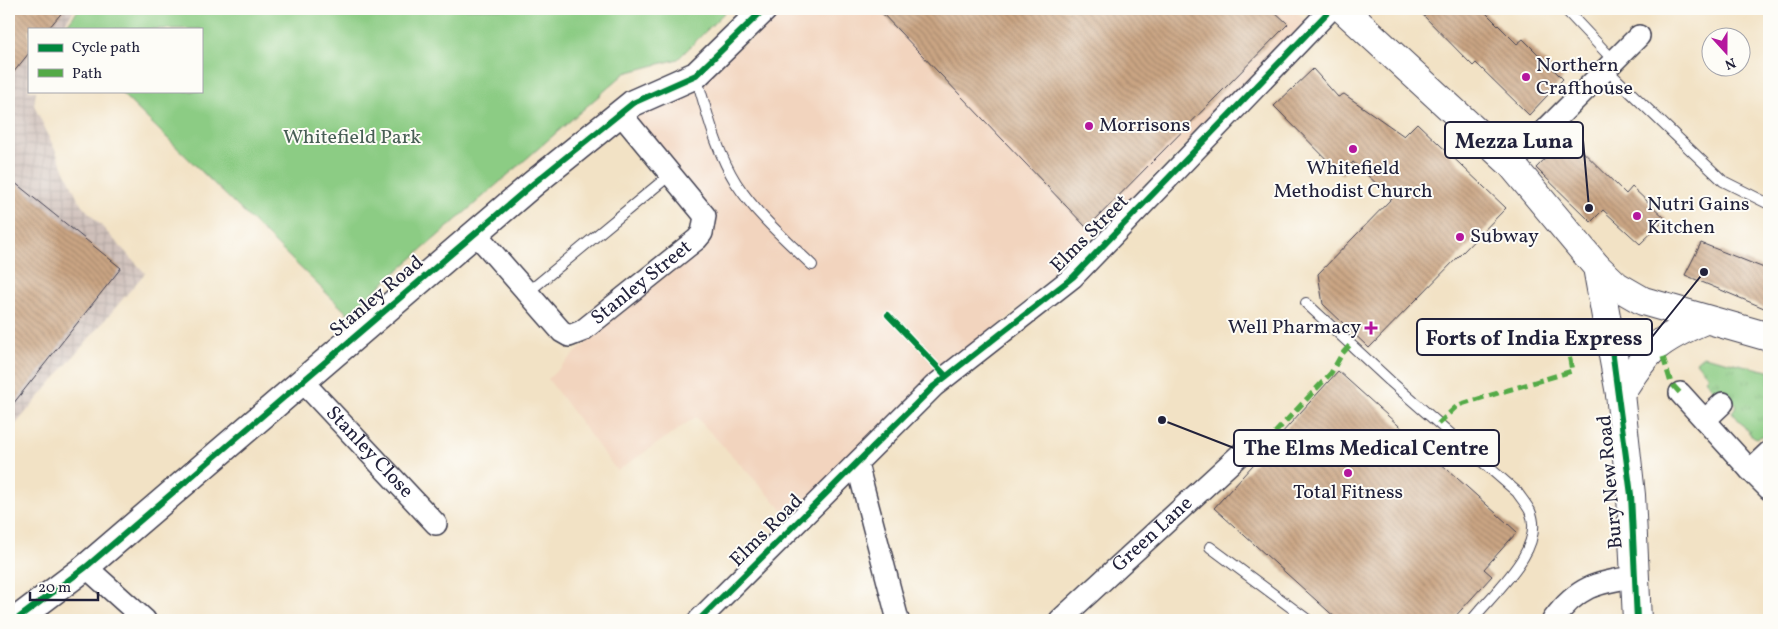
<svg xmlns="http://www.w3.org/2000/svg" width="1778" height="629" font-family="Vollkorn,serif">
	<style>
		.built { fill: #f2d4be }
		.industrial { fill: url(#industrial-grid) }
		.grass { fill: url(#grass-tufts); stroke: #577760 }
		.park { fill: #8ccc84; stroke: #577760 }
		.building { fill: url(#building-back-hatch) }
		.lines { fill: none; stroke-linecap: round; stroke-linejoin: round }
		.service-casing { stroke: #413f50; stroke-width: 12 }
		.minor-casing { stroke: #413f50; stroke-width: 24 }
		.tertiary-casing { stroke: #413f50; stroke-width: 29 }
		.secondary-casing { stroke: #413f50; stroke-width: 30 }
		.trunk-casing { stroke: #413f50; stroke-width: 30 }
		.service { stroke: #fff; stroke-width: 10 }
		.minor { stroke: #fff; stroke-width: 21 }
		.tertiary { stroke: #fff; stroke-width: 26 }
		.secondary { stroke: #fff; stroke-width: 28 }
		.trunk { stroke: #fff; stroke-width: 28 }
		.quiet { stroke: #53aa46; stroke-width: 5; stroke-dasharray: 10 5; stroke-linecap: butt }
		.cycleway-casing { stroke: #fdfcf7; stroke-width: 9 }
		.cycleway { stroke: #00873e; stroke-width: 6 }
		.poi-dot { fill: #b5179e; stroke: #fdfcf7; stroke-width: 2 }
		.labels { text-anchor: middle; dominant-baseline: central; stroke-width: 4; stroke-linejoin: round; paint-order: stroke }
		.poi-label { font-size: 20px; fill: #22223b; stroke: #fdfcf7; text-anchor: start }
		.park-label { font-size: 20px; fill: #475e55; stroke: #fdfcf7 }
		.street-label { font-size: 20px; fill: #22223b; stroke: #fdfcf7 }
		.leader { fill: none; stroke: #22223b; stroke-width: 2 }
		.callout-dot { fill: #22223b; stroke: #fdfcf7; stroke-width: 2 }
		.callout { fill: #fdfcf7; stroke: #22223b; stroke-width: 2 }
		.callout-label { font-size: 21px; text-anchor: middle; font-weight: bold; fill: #22223b }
	</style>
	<defs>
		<pattern id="industrial-grid" width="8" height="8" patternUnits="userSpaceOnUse" patternTransform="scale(1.25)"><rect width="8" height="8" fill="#cfc0ba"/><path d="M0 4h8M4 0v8" fill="none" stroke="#b1a5a1"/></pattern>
		<pattern id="grass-tufts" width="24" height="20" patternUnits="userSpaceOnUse" patternTransform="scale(1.25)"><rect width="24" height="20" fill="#8ccc84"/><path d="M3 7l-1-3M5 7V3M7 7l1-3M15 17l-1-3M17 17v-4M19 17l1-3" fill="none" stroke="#78af73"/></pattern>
		<pattern id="building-back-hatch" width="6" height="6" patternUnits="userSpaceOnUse" patternTransform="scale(1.25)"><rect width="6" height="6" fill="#caa583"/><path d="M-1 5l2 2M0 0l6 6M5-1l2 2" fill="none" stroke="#a4866c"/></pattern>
	</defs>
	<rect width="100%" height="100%" fill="#fdfcf7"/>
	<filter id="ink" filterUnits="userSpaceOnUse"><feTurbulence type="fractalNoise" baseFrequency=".02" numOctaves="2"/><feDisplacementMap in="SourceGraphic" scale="10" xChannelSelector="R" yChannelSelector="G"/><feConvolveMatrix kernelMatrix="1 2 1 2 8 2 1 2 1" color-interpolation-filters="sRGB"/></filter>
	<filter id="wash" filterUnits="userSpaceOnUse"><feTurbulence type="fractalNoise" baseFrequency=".0096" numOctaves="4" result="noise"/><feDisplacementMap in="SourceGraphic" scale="20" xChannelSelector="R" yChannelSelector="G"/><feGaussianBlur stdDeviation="1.12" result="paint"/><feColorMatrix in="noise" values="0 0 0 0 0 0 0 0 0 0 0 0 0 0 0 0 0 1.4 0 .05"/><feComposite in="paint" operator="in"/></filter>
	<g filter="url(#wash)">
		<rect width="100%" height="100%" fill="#f2e2c5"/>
		<polygon class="built" points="784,9 1294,9 1309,24 796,524 696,417 617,471 548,379 715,220 630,118 752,39"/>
		<polygon class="industrial" points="9,9 75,9 61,29 29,29 29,91 36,91 34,105 80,203 145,273 9,432"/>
		<polygon class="grass" points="1703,356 1769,371 1769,430 1763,436 1756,438 1750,434 1732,412 1737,405 1724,391 1717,395 1705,379 1708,376 1696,362"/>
		<polygon class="park" points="79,9 728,9 678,59 625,73 348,314 119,91 201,91 201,29 64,29"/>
		<g id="blocks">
			<g class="building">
				<polygon points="9,9 65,9 48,29 29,29 29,53 9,78"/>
				<polygon points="878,9 1272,9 1288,24 1087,228"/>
				<polygon points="1417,9 1482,9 1517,44 1523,39 1563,79 1529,115 1476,63 1473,66"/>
				<polygon points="1313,69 1338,97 1344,94 1404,136 1417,123 1506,208 1369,348 1323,304 1318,274 1392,198 1353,162 1342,175 1274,106"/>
				<polygon points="1567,136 1626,194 1632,187 1666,219 1640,244 1603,210 1591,222 1536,168"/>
				<polygon points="9,178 121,268 9,409"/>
				<polygon points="1701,243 1769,270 1769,295 1764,308 1685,275"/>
				<polygon points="1338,371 1517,532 1484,569 1492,576 1452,620 1338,620 1214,508"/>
			</g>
		</g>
	</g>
	<g filter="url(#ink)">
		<use href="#blocks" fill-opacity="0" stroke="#413f50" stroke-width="1"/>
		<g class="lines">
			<g class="service-casing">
				<g id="service">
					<polyline points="1565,9 1614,61"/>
					<polyline points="1606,69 1723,181 1769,204"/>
					<path d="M696 76C707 112 716 151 736 183 756 214 786 240 812 265"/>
					<polyline points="527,293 671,174"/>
					<path d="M1306 303 1390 381 1517 492C1521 498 1527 505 1530 511 1547 549 1492 594 1472 620"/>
					<polyline points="1210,547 1308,620"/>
				</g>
			</g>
			<g class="minor-casing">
				<g id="minor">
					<polyline points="1511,164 1639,36"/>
					<path id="s1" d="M476 234 562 332 569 336 582 331 697 239 702 233 705 216 620 113"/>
					<path id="s2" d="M302 381 436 524"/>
					<polyline points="1680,393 1750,470"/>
					<polyline points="1705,420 1723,403"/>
					<polyline points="1769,452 1750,470 1769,489"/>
					<polyline points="857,464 898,620"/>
					<polyline points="86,567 145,620"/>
					<polyline points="699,620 934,386 1073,277 1331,9"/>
					<path id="s3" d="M1060 620 1247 448"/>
					<path d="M1553 620C1577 587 1596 582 1635 577"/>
				</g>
			</g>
			<g class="tertiary-casing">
				<polyline id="tertiary" points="16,620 86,567 534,183 633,103 696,75 764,9"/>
			</g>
			<g class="secondary-casing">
				<g id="secondary">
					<polyline points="1597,267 1617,286 1643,301 1769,337"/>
					<path d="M1620 394C1647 350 1657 340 1705 320"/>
				</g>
			</g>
			<g class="trunk-casing">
				<polyline id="trunk" points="1343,9 1511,164 1597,267 1620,394 1631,495 1637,620"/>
			</g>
			<use href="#service" class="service"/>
			<use href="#minor" class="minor"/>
			<use href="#tertiary" class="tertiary"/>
			<use href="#secondary" class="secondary"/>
			<use href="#trunk" class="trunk"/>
			<g class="quiet">
				<polyline points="1663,357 1671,383 1680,393"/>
				<polyline points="1438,424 1458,405 1572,371 1567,343"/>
				<polyline points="1239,456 1256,453 1331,373 1342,354 1350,345"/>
			</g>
			<g class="cycleway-casing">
				<g id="cycleway">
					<polyline points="888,315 946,376"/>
					<polyline points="1611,342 1631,495 1637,620"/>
					<polyline points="16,620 86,567 534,183 633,103 696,75 764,9"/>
					<polyline points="699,620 934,386 1073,277 1331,9"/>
				</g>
			</g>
			<use href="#cycleway" class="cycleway"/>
		</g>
	</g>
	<g class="poi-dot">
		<circle cx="1526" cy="77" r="5"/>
		<circle cx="1089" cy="126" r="5"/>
		<circle cx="1353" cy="149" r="5"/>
		<circle cx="1637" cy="216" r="5"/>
		<circle cx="1460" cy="237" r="5"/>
		<path d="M1368.5 320.5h5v5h5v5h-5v5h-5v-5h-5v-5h5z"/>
		<circle cx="1348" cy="473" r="5"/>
	</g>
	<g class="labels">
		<g class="poi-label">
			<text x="1536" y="66">Northern<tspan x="1536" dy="23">Crafthouse</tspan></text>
			<text x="1099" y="126">Morrisons</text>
			<text x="1353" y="169" text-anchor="middle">Whitefield<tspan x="1353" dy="23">Methodist Church</tspan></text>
			<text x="1647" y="205">Nutri Gains<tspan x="1647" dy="23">Kitchen</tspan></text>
			<text x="1470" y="237">Subway</text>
			<text x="1361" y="328" text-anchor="end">Well Pharmacy</text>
			<text x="1348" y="493" text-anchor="middle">Total Fitness</text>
		</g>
		<g class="park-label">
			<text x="352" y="138">Whitefield Park</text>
		</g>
		<g class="street-label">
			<text transform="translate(1090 234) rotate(-45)">Elms Street</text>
			<text stroke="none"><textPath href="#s1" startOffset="229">Stanley Street</textPath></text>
			<text transform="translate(377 297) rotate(-40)">Stanley Road</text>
			<text stroke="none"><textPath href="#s2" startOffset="98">Stanley Close</textPath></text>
			<text transform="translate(1611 482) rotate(-95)">Bury New Road</text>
			<text transform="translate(767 531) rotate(-45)">Elms Road</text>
			<text stroke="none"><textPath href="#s3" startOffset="126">Green Lane</textPath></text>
		</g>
	</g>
	<path class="leader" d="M1589 208L1583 140M1704 272L1652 337M1162 420L1234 448"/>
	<g class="callout-dot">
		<circle cx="1589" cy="208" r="5"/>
		<circle cx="1704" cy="272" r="5"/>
		<circle cx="1162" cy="420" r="5"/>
	</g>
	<g class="callout">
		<rect x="1445" y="122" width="138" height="36" rx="5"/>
		<rect x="1417" y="319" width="235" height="36" rx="5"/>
		<rect x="1234" y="430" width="265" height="36" rx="5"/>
	</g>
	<g class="callout-label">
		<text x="1514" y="148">Mezza Luna</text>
		<text x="1534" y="345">Forts of India Express</text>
		<text x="1366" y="455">The Elms Medical Centre</text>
	</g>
	<rect width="1778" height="629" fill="none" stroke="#fdfcf7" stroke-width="30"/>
	<rect x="28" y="28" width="175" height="65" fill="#fdfcf7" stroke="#a5a5ac"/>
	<rect x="38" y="44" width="25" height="8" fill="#00873e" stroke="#a5a5ac"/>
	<text x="72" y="52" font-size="15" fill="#22223b">Cycle path</text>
	<rect x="38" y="69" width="25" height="8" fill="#53aa46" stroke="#a5a5ac"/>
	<text x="72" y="78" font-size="15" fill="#22223b">Path</text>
	<g transform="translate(1726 52) rotate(159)"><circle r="24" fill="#fdfcf7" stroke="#a5a5ac"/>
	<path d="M0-4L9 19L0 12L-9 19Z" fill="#b5179e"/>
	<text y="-8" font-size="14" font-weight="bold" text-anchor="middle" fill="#22223b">N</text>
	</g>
	<path d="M30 592v8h68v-8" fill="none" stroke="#22223b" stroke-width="2.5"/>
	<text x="38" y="592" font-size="15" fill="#22223b" stroke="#fdfcf7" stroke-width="4" paint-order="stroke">20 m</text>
</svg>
